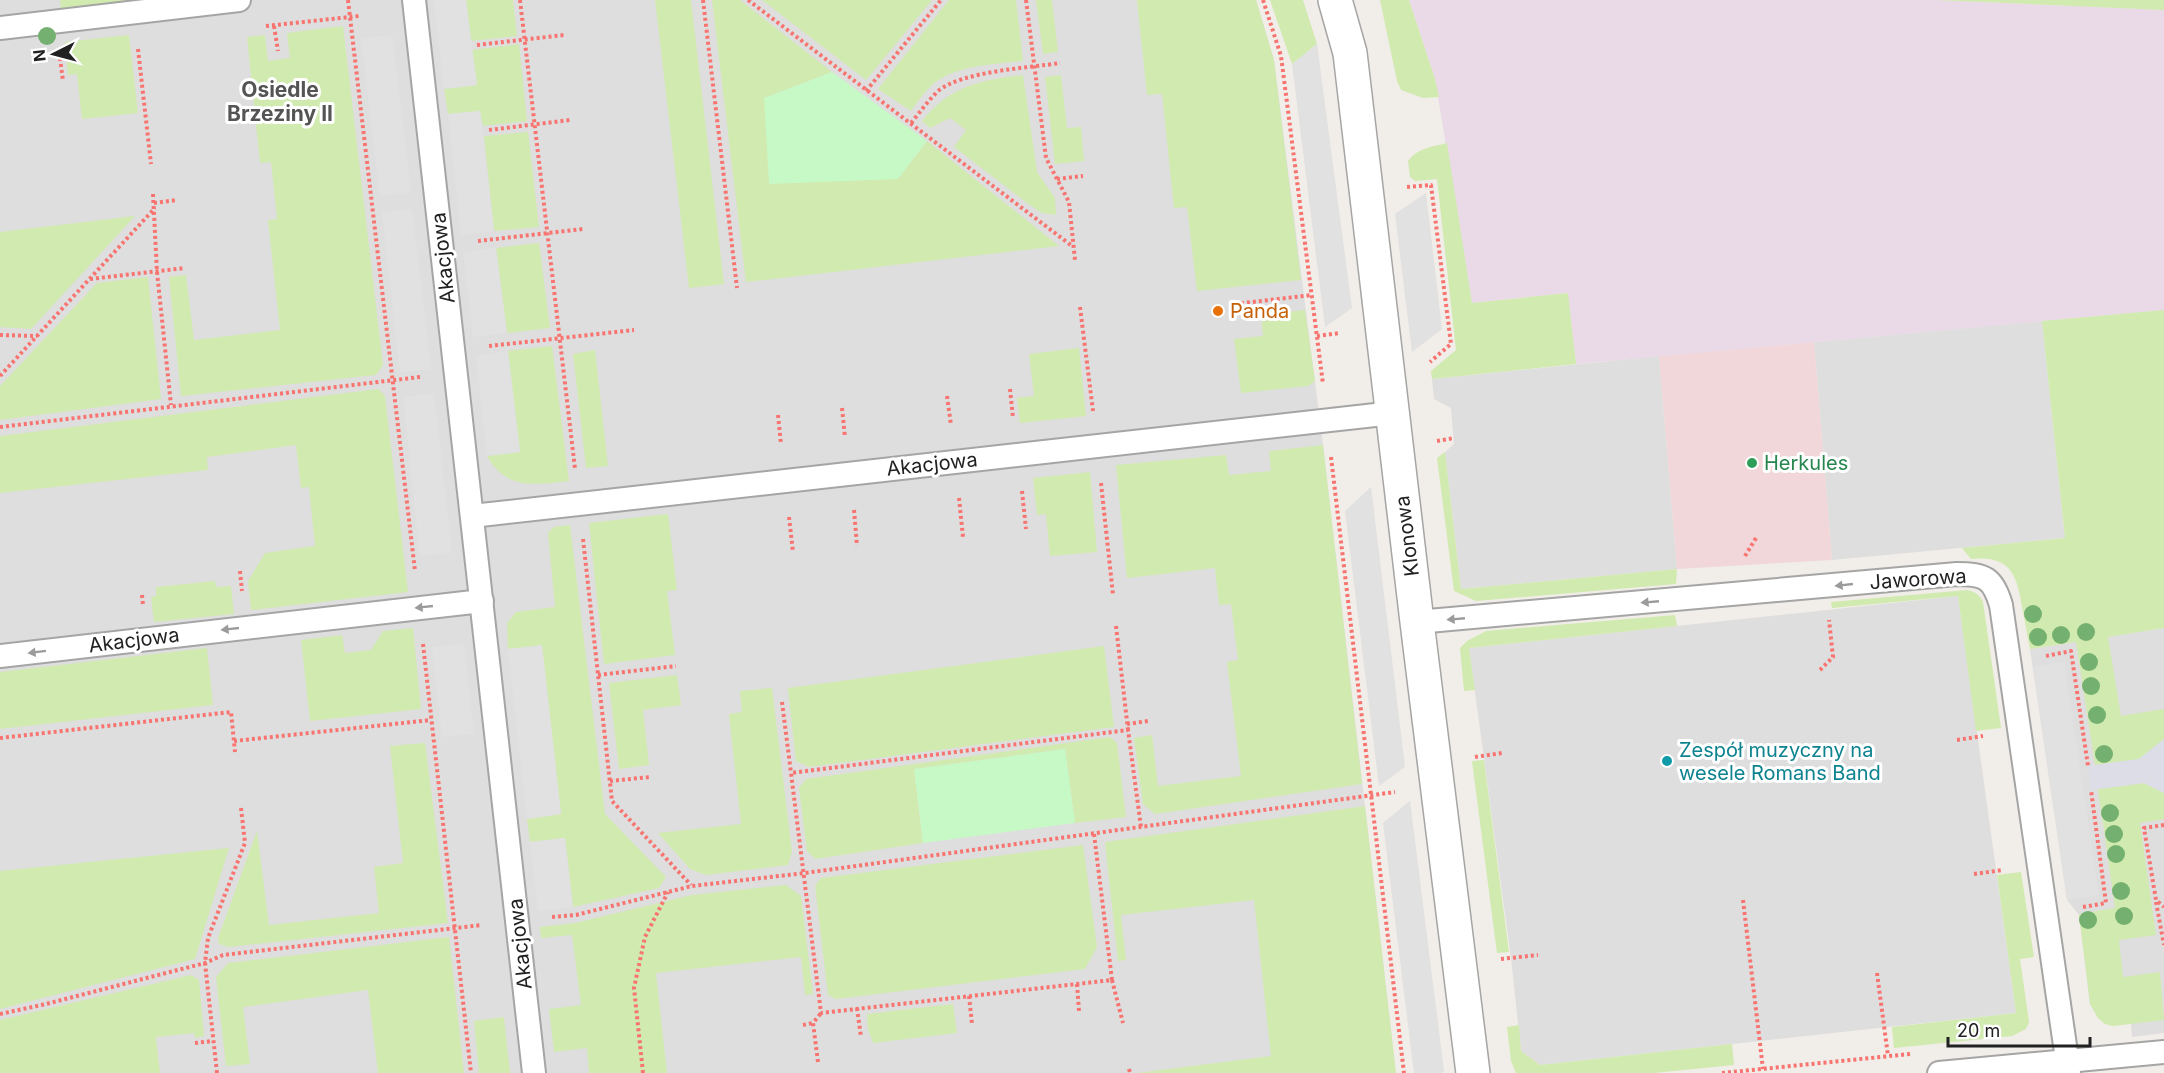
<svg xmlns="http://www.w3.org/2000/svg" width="2164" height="1073" font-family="Inter,sans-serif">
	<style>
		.residential { fill: #dfdede }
		.commercial { fill: #f1d7d9 }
		.industrial { fill: #eadae8 }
		.grass { fill: #d1eaaf }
		.park { fill: #c7f9c6 }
		.parking { fill: #e1e1e1 }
		.plaza { fill: #dcdde7 }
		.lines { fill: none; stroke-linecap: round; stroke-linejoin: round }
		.lane-casing { stroke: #a5a5a5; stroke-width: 26 }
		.street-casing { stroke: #a5a5a5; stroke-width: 36 }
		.path { stroke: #f87471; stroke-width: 4; stroke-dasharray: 3 3; stroke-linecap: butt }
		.lane { stroke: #fff; stroke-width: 22 }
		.street { stroke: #fff; stroke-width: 33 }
		.tree { fill: #74b170 }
		.oneway { fill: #9b9b9b }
		.food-dot { fill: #e8710a; stroke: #fff; stroke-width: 2 }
		.leisure-dot { fill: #2e9e5b; stroke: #fff; stroke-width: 2 }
		.culture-dot { fill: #0f9aa8; stroke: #fff; stroke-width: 2 }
		.labels { text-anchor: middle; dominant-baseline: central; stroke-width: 6; stroke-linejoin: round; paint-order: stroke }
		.street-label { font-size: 20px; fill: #212121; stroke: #fff }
		.food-label { font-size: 20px; fill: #c56008; stroke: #fff; text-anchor: start }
		.leisure-label { font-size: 20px; fill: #27864d; stroke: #fff; text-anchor: start }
		.culture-label { font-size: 20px; fill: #0d838f; stroke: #fff; text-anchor: start }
		.neighbourhood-label { font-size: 21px; font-weight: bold; fill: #545454; stroke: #fff }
	</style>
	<rect width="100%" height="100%" fill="#f1ede8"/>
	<g class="residential">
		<polygon points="0,0 1256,0 1274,60 1323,445 1396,1073 0,1073"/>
		<polygon points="2042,321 2065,538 1832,560 1814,342"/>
		<polygon points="1659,356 1677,569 1461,589 1445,452 1454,444 1451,408 1434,399 1432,379"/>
		<polygon points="1958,596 2016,1013 1540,1065 1521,1051 1511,958 1469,648"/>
		<polygon points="2164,628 2164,1033 2132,1037 2131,1024 2105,1024 2098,1018 2090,1004 2079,915 2067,900 2030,649"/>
	</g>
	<polygon class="commercial" points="1814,342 1832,560 1677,569 1659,356"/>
	<polygon class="industrial" points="1409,0 1936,0 2164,10 2164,310 1576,364 1567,293 1472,303 1435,79"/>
	<g class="grass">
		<polygon points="60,0 125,0 125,2 61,10"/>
		<polygon points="466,0 513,0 517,36 471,41"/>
		<polygon points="655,0 691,0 724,284 689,288"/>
		<polygon points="712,0 740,0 832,72 764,98 898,179 927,141 1059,246 746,282"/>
		<polygon points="762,0 932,0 866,80"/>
		<path d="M949 0H1016L1023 61C996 64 964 65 940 79 927 87 919 100 911 111L878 89Z"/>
		<polygon points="1036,0 1052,0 1058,52 1043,54"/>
		<polygon points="1137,0 1256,0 1274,60 1301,280 1197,291 1187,207 1174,208 1162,94 1147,95"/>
		<polygon points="1270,0 1303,0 1317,44 1292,64"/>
		<polygon points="1380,0 1409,0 1435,79 1439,97 1423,98 1401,90 1397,81"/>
		<polygon points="1936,0 2164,0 2164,10"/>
		<polygon points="343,26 383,365 376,375 181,396 169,277 186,275 194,340 280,330 268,220 277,219 271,162 260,163 247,37 265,35 268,61 290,58 287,33"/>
		<polygon points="129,35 138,113 82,119 77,74 68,75 65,42"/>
		<polygon points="519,44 527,121 483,126 480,111 448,114 444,89 477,85 472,50"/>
		<path d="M1023 75 1037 172 1055 198 1056 215 1042 213 1027 203 954 147 966 130 950 118 930 128 922 121C950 86 981 80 1023 75Z"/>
		<polygon points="1061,75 1067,128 1081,127 1084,161 1055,164 1045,77"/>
		<polygon points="528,132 539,227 494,231 484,136"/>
		<path d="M1447 143 1472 303 1568 293 1576 364 1432 379 1431 371 1456 350 1437 179 1415 181 1410 177 1408 161C1418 148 1431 147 1447 143Z"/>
		<polygon points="135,216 31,329 0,327 0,232"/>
		<polygon points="539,243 550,328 507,333 496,248"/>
		<polygon points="148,277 161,399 0,420 0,386 97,283"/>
		<polygon points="1305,310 1315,381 1308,386 1241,393 1234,339 1263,336 1261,315"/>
		<path d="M2164 310V628L2108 637 2121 716 2164 709V739L2139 759 2095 765 2076 642 2030 649C2027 635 2025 621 2022 607 2017 574 2010 555 1971 559L1962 548 2065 538 2042 321Z"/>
		<path d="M552 346 569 481C535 485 506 490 487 456L520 452 508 351Z"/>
		<polygon points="1079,348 1086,416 1020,423 1017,398 1034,396 1029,354"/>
		<polygon points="595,350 608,466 586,468 573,354"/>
		<polygon points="378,389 385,396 408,592 251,610 248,581 265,553 315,546 309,487 301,488 296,445 207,457 208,470 0,493 0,436"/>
		<polygon points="1323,445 1362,784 1155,814 1143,804 1134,738 1152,735 1158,786 1241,776 1227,662 1238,660 1231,604 1219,605 1215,568 1127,578 1116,465 1226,455 1229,475 1271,471 1269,451"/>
		<polygon points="1445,452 1461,589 1677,569 1676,584 1476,601 1454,591 1437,458"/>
		<polygon points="1090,472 1097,552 1050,556 1046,514 1037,515 1033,478"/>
		<polygon points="668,514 677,590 667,591 675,655 604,664 589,523"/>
		<polygon points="570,525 605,814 666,877 659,888 573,907 565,838 530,842 527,819 561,814 542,646 508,649 507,623 516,612 555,607 548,533 554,527"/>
		<polygon points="215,581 216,587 231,586 234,614 154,622 151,597 156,596 156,587"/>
		<path d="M1967 590C1975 592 1979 594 1983 602L2001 728 1976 731 1958 596 1832 608 1831 602Z"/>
		<polygon points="1675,615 1677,626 1469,648 1475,690 1464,691 1460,648 1467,641 1486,631"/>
		<polygon points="413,628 421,709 310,721 301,640 342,635 345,653 371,650 383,631"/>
		<polygon points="1104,646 1114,727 809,767 796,761 788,688"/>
		<polygon points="207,648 213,705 0,729 0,672"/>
		<polygon points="677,675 681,705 643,710 649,765 619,769 609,683"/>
		<polygon points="772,688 792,852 788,865 706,875 690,869 658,833 741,824 729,714 742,712 740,691"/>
		<polygon points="1110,737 1117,743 1126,817 1075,823 1065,749 914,769 923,843 815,859 807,851 799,788 806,779"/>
		<polygon points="425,743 448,923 228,947 219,944 218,938 257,831 269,925 379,913 374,867 403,863 390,746"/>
		<polygon points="1484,760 1509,952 1497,953 1472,761"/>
		<polygon points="2144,783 2164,793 2164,819 2140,823 2156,935 2119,940 2123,977 2160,972 2164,1020 2113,1026 2105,1024 2098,1018 2090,1004 2079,914 2115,908 2098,789"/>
		<polygon points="1365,806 1396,1073 1137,1073 1271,1056 1254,900 1121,915 1126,960 1118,961 1105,842"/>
		<polygon points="1083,845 1097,947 1085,969 836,999 828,995 815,886 821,878"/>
		<polygon points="229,848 195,959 0,1009 0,871"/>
		<polygon points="2021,872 2034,957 2020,959 2029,1022 2026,1029 2012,1036 1894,1048 1892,1027 2016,1013 1997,875"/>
		<polygon points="786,885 801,896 813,994 805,995 801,957 656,973 667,1073 589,1073 587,1048 554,1052 549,1009 581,1005 572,935 541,938 540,927 575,923 692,895"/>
		<polygon points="449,937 464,1073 378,1073 368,990 243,1007 250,1064 226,1066 216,977 228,963"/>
		<polygon points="191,975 199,980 204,1036 195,1038 194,1033 156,1037 160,1073 0,1073 0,1020"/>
		<polygon points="953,1004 957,1033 873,1043 868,1029 867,1014"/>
		<polygon points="504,1017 510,1073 479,1073 474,1021"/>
		<polygon points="1519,1025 1521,1051 1540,1065 1732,1044 1734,1065 1654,1073 1516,1073 1511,1061 1507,1027"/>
	</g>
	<g class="park">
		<polygon points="832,72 927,141 898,179 769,184 764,98"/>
		<polygon points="1065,749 1075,823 923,843 914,769"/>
	</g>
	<g class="parking">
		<polygon points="434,0 466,0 477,85 444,89"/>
		<polygon points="392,35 411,192 380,196 361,38"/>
		<polygon points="1317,44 1352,308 1325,327 1292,64"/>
		<polygon points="480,111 494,231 461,235 448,114"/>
		<polygon points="1426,193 1442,329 1412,352 1395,214"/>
		<polygon points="412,209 431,369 400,373 382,212"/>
		<polygon points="496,248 507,333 473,337 463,252"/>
		<polygon points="508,351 520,452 487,456 476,355"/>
		<polygon points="434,393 452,553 420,556 403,397"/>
		<polygon points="1371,487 1405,767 1379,786 1345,511"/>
		<polygon points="464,644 474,734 442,737 432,647"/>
		<polygon points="542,645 561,814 527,819 508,649"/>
		<polygon points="2064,662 2099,895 2067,900 2033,666"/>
		<polygon points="1410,801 1444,1071 1442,1073 1414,1073 1383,823"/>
		<polygon points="565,838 573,907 538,911 530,842"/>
	</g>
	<polygon class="plaza" points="2164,739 2164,793 2144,783 2091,790 2088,766 2139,759"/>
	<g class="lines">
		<g class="lane-casing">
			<g id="lane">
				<polyline points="414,0 534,1073"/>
				<polyline points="0,28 239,0"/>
				<polyline points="472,516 1393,413"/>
				<path d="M1417 622 1957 574C1985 574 1993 578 2001 605L2069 1073"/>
				<polyline points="0,656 482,601"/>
				<polyline points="1939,1073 2164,1052"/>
			</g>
		</g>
		<g class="street-casing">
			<polyline id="street" points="1335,0 1350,53 1417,622 1473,1073"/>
		</g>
		<g class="path">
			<polyline points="348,0 415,571"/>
			<polyline points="520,0 575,469"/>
			<polyline points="703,0 737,288"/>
			<polyline points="748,0 1072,246"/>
			<polyline points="1026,0 1046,158 1069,202 1075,260"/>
			<polyline points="1263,0 1281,56 1323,384"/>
			<polyline points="266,26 359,16"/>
			<polyline points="274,26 278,51"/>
			<polyline points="477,45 564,35"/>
			<polyline points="138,49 151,164"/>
			<polyline points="60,58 63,81"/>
			<polyline points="866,91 941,0"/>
			<path d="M911 123C920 112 928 101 938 91 963 71 1028 68 1060 63"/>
			<polyline points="489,130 570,120"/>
			<polyline points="1057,179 1083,176"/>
			<polyline points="1407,187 1431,185 1451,344 1430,362"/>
			<polyline points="153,194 157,272 171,405"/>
			<polyline points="154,203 177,200"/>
			<polyline points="478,241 583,229"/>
			<polyline points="90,279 185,268"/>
			<polyline points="1235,304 1312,295"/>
			<polyline points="1080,307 1093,411"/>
			<polyline points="0,335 37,336"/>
			<polyline points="1317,336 1340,333"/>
			<polyline points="489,346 634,330"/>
			<polyline points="0,376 155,208"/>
			<polyline points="1010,389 1013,418"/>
			<polyline points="947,396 951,425"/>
			<polyline points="842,408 845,437"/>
			<polyline points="778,415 781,444"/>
			<polyline points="0,427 420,377"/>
			<polyline points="1437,441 1454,438"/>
			<polyline points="1331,457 1404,1073"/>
			<polyline points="1101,483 1113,595"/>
			<polyline points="1022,491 1026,529"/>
			<polyline points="959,498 963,537"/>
			<polyline points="854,510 857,546"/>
			<polyline points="789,517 793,552"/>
			<polyline points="583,539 612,801 691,885"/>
			<polyline points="1745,556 1756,538"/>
			<polyline points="240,571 242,591"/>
			<polyline points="142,595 143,605"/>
			<polyline points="1116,626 1128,730"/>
			<polyline points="423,644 471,1073"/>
			<polyline points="2046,656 2071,651 2088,766"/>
			<polyline points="1820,670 1833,657 1829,620"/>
			<polyline points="598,675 676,666"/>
			<polyline points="782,702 791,773"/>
			<polyline points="1127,724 1148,721"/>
			<polyline points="0,738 231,712 235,752"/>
			<polyline points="1957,740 1983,736"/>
			<polyline points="234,741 431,720"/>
			<polyline points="1475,757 1502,753"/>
			<polyline points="610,781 650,777"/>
			<polyline points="2164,825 2144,828 2156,900 2164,907"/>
			<polyline points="1094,834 1112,980 821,1013 791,773 1128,730 1141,827"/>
			<polyline points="1974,874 2003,870"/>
			<polyline points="1743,900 1763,1069"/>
			<polyline points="2156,902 2164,945"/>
			<polyline points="2083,907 2106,903 2091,790"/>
			<polyline points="552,917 576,915 692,886 805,873 1395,792"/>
			<polyline points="1501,959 1538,955"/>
			<polyline points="1877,973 1888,1056"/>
			<polyline points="1112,980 1123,1023"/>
			<polyline points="1077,984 1079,1011"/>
			<polyline points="969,996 972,1024"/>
			<polyline points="857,1008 861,1037"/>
			<polyline points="0,1014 46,1004 205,963 223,955 482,925"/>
			<polyline points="803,1025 813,1023"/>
			<polyline points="195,1043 213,1041"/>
			<polyline points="818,1062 813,1023 821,1013"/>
			<polyline points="1129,1069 1130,1073"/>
			<polyline points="217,1073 205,963 208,938 245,843 241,808"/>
			<polyline points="643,1073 634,988 645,937 668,892"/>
			<polyline points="1722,1073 1910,1054"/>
		</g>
		<use href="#lane" class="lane"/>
		<use href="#street" class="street"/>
	</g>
	<g class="tree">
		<circle cx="47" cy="36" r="9"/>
		<circle cx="2033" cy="614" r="9"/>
		<circle cx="2086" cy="632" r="9"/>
		<circle cx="2061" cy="635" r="9"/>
		<circle cx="2038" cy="637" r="9"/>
		<circle cx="2089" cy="662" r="9"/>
		<circle cx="2091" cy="686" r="9"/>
		<circle cx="2097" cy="715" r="9"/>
		<circle cx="2104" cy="754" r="9"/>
		<circle cx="2110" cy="813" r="9"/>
		<circle cx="2114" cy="834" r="9"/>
		<circle cx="2116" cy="854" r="9"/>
		<circle cx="2121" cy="891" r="9"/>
		<circle cx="2124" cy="916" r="9"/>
		<circle cx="2088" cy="920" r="9"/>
	</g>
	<defs><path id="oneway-solid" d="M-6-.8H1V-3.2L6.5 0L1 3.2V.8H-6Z" transform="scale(1.5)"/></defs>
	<g class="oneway">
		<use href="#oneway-solid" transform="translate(1844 585) rotate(174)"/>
		<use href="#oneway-solid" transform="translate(1650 602) rotate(175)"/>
		<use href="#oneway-solid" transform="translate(424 607) rotate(174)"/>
		<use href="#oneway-solid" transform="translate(1456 619) rotate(175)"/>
		<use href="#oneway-solid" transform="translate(230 629) rotate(174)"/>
		<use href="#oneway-solid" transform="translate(37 652) rotate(173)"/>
	</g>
	<circle class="food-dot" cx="1218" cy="311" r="6"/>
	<circle class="leisure-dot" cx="1752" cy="463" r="6"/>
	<circle class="culture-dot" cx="1667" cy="761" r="6"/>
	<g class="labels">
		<g class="street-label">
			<text transform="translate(443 258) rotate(-96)">Akacjowa</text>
			<text transform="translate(932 464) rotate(-6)">Akacjowa</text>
			<text transform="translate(1407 536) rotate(-97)">Klonowa</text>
			<text transform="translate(1918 579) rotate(-4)">Jaworowa</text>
			<text transform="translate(134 640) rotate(-7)">Akacjowa</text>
			<text transform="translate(520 944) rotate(-96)">Akacjowa</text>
		</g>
		<g class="food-label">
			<text x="1230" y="311">Panda</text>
		</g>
		<g class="leisure-label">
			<text x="1764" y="463">Herkules</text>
		</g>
		<g class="culture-label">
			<text x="1679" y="750">Zespół muzyczny na<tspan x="1679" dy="23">wesele Romans Band</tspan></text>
		</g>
		<g class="neighbourhood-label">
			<text x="280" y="89">Osiedle<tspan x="280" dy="24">Brzeziny II</tspan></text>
		</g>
	</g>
	<g transform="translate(54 54) rotate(264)" stroke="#ffffff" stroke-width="4.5" paint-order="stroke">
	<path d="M0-4.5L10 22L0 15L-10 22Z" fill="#212121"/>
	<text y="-9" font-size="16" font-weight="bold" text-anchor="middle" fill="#212121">N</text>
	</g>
	<path d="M1948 1037v9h142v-9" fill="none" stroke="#212121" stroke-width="3"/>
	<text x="1957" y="1037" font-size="18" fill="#212121" stroke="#ffffff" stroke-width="4.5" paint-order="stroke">20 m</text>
</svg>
